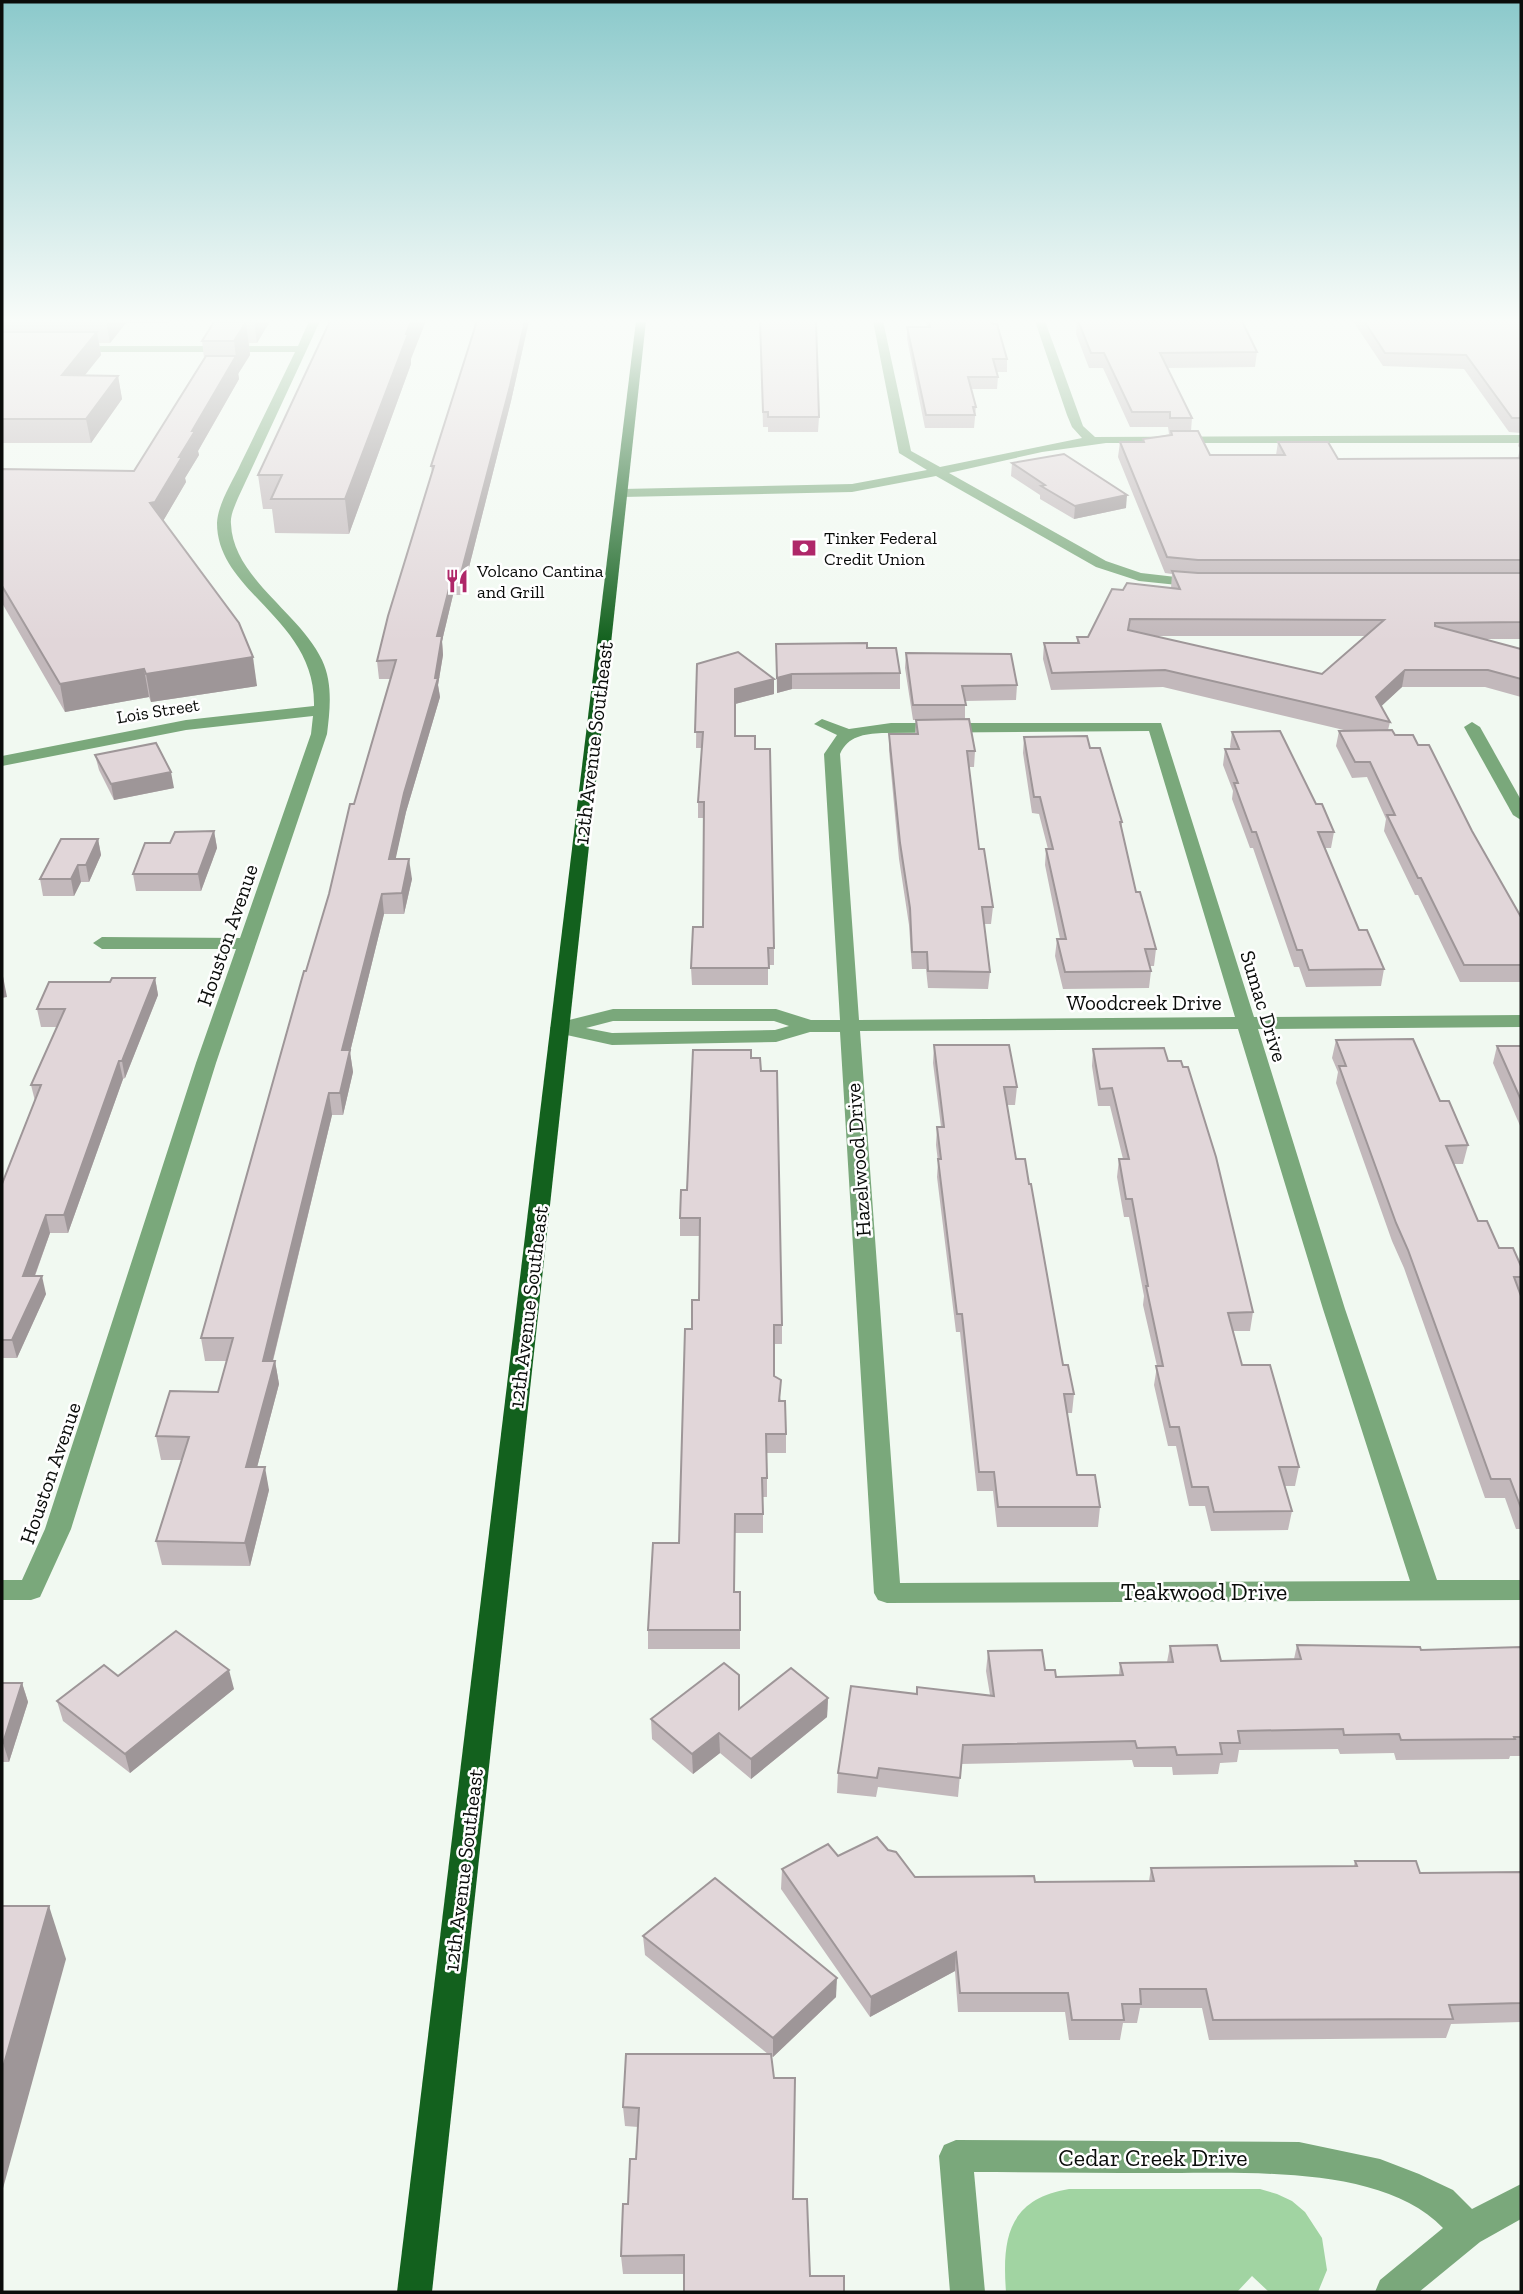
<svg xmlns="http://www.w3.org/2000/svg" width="1523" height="2294" font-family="'Zilla Slab',serif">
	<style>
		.green { fill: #a1d4a2 }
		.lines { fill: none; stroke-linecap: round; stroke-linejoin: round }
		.street { fill: #7aa87b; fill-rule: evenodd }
		.primary { fill: #13611e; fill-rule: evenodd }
		.wall { fill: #c2b8bb; fill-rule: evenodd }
		.shaded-wall { fill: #9e9698 }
		.building { fill: #e1d6d9; stroke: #9e9698; stroke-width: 2; fill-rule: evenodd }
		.labels { text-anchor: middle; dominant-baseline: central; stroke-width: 5; stroke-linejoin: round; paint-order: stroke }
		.far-poi-label { font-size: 18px; fill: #0a0c0a; stroke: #fff; text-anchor: start }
		.far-street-label { font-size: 18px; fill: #0a0c0a; stroke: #fff }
		.street-label { font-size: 21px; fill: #0a0c0a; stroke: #fff }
		.near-street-label { font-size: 24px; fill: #0a0c0a; stroke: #fff }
	</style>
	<rect width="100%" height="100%" fill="#f1f9f1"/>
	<path class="green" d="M1069 2189H1260L1277 2194 1292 2201 1305 2212 1322 2238 1327 2270 1318 2292H1269L1252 2276 1237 2292H1006C1002 2239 1008 2199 1069 2189Z"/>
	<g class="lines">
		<g class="street">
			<path d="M309 321H320L238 498C235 506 230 515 231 524 233 578 300 613 322 660 333 683 330 710 327 734L216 1063 71 1529 40 1597 31 1600H2V1580H22L45 1529 196 1063 236 949H102L93 943 102 937 240 938 311 734 313 716 186 730 2 766V756L186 720 314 706C316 618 217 593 217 523 218 503 233 481 241 463 259 426 277 389 295 352H74L68 349 74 346H298Z"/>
			<polygon points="873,321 883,321 911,451 940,467 1082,438 1072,427 1067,415 1035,321 1045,321 1083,426 1095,437 1521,435 1521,443 1106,443 1042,452 949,473 1106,561 1141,573 1202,580 1202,586 1197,587 1139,581 1096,567 936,476 852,492 622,497 616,493 622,489 852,484 927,470 899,453"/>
			<path d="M822 719 849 729 891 723H1161L1254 1017 1521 1015V1027L1258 1029 1345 1309 1437 1580H1521V1600L887 1603 878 1600 874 1593 840 1032H810L776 1042 612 1045 553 1032 550 1028 553 1024 613 1009H776L811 1020H840L824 754 837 735 814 724ZM1149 731 1235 1017 859 1020 840 754C848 736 864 734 882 733ZM613 1021H774L789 1026 775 1030 612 1033 586 1028ZM1238 1029 1323 1309 1410 1581 900 1583 860 1031Z"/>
			<polygon points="1472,722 1480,727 1521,800 1521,820 1513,815 1464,727"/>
			<path d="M956 2140 1299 2142 1380 2159 1419 2174 1453 2190 1472 2209 1521 2184V2219L1480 2242 1419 2292H1375L1380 2280 1443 2228C1381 2163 1240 2174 1156 2173 1096 2173 1035 2172 974 2172L985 2292H950L939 2156 944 2145Z"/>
		</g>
		<polygon class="primary" points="636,321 646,321 432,2292 397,2292"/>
	</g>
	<g class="wall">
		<polygon points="2,321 170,321 168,323 126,323 110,343 99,343 101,355 84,375 118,376 122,399 91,443 2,443"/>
		<polygon points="223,321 270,321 257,343 249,343 250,355 238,374 239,379 198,451 199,455 185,478 186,482 163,521 257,686 151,702 149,697 65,712 2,603 2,469 134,471 204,358 202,341"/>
		<polygon points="477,321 529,321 511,401 462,595 453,595 442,641 443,655 438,685 440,697 406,812 395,859 412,879 404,914 384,914 350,1052 353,1072 343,1115 332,1115 273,1361 275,1361 279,1384 257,1467 269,1490 250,1566 162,1565 156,1541 182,1460 161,1460 156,1436 218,1392 227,1361 205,1361 201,1338 391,679 379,679 377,661 432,472 431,466"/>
		<polygon points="760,321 819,417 818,432 768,432 768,427 763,427"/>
		<polygon points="926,321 992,321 1007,359 1007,372 996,372 998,377 997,389 971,389 976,407 974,428 925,428 907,339 907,327 927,327"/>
		<path d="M1077 321H1242L1257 352 1255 367 1167 368 1192 418 1191 431 1210 455H1276L1278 442 1338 459 1518 458 1520 448 1518 446 1521 433 1509 432 1464 369 1383 366 1353 321H1521V639H1484L1521 649V697L1485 687H1402L1381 706 1390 722 1388 730 1395 735 1418 745 1472 831 1521 917V982H1460L1418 895H1415L1384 831 1386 819 1367 777 1352 778 1336 746 1339 731H1348L1163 687 1051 690 1043 659 1044 643H1077V637H1088L1123 590 1171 588 1172 574 1165 573 1118 457 1120 442H1143V439L1171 434H1169L1168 427H1130L1103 368H1089L1076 334ZM1152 636H1365L1322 674Z"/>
		<polygon points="411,359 411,364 349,534 275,533 272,509 263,509 258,475"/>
		<polygon points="1012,463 1126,508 1074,519 1040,499 1040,495 1011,476"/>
		<polygon points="776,644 867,648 900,673 900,689 792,689 777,693"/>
		<polygon points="906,653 1017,685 1016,700 965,701 965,720 975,751 974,767 969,767 979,849 993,907 991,924 984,924 990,972 988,989 928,988 926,969 912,969 909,925 899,859 889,750 889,734 915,734 916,720 913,720 905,668"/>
		<polygon points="697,664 774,679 774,694 735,704 735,736 755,749 774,948 774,965 768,965 768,985 692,985 691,968 703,927 704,818 698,818 698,802 702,748 696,748"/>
		<polygon points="1232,732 1316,804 1334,832 1331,848 1325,848 1359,930 1384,969 1381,986 1306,987 1299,967 1294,967 1253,848 1250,848 1232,799 1233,791 1223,765 1225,749 1231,749 1230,747"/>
		<polygon points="1024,737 1090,748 1122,822 1121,829 1136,892 1156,949 1154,966 1150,966 1151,971 1149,988 1063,989 1055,956 1057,939 1060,939 1045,865 1046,849 1048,849 1039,814 1032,813 1023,753"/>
		<polygon points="95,755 174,788 114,800 99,770"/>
		<polygon points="214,831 217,848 201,891 136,891 133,874 170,843"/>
		<polygon points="98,839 101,855 89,882 81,882 74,896 43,896 40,879"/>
		<polygon points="155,978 158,995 125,1078 123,1079 68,1233 50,1233 35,1276 46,1294 17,1358 2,1358 2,1184 35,1101 31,1085 57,1027 41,1027 37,1009 110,982"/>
		<polygon points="1336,1040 1440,1101 1468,1145 1463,1164 1454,1164 1478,1221 1499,1248 1521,1266 1521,1529 1516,1529 1505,1498 1485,1498 1404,1268 1392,1241 1336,1083 1338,1072 1332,1058"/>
		<polygon points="934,1045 1017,1087 1015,1105 1007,1105 1016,1159 1029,1184 1063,1365 1074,1394 1072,1413 1067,1413 1077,1475 1100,1507 1098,1527 997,1527 993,1491 977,1491 960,1332 956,1332 937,1177 938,1162 936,1145 937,1127 941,1127 933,1063"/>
		<polygon points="1497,1046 1521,1046 1521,1128 1493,1063"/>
		<polygon points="1093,1049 1168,1061 1253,1312 1250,1331 1233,1331 1242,1365 1299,1467 1295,1486 1285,1486 1292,1511 1288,1530 1211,1531 1205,1506 1189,1506 1176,1446 1168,1446 1154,1385 1157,1366 1143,1305 1144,1296 1129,1217 1124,1217 1117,1177 1119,1159 1123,1159 1110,1106 1098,1106 1092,1066"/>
		<polygon points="751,1058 761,1071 782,1325 782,1344 774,1344 774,1376 781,1401 786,1434 786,1453 767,1453 767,1497 763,1497 763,1533 735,1533 734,1592 740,1592 740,1649 648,1649 648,1630 679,1543 692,1329 699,1300 700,1236 680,1236 680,1218 687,1190"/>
		<polygon points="1297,1645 1421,1650 1521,1647 1521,1756 1510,1756 1509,1759 1396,1760 1394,1753 1340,1754 1338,1749 1239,1750 1237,1762 1220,1763 1218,1774 1173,1775 1172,1767 1134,1767 1132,1760 961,1764 958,1797 878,1787 876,1797 837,1793 838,1773 917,1694 990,1695 986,1671 988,1651 1045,1670 1056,1677 1119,1675 1120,1663 1167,1662 1170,1646 1221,1661 1294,1659"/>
		<polygon points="118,1676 234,1689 130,1773 63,1721 57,1701"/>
		<polygon points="2,1683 22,1683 28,1702 9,1762 2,1762"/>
		<polygon points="828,1698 827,1717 751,1779 720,1753 693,1774 652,1739 651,1719"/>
		<polygon points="888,1850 915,1877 1035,1882 1149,1881 1151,1868 1354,1866 1355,1861 1420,1873 1521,1872 1521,2022 1451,2024 1446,2038 1209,2040 1202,2008 1140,2008 1137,2023 1123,2023 1120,2040 1069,2040 1065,2012 958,2012 955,1971 870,2017 781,1889 782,1869 838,1856"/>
		<polygon points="643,1936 836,1997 773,2057 771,2056 684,2274 623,2274 621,2256 636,2159 638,2127 625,2126 623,2107 768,2054 645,1955"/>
	</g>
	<g class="shaded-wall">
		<polygon points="106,321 126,321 126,323 110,343"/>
		<polygon points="254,321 270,321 257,343"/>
		<polygon points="411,321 426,321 411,359 411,364 349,534 345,499"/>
		<polygon points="525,321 529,321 511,401 462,595 460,577"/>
		<polygon points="246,322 250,355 238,374 234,341"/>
		<polygon points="97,332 101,355 66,399 62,375"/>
		<polygon points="236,356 239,379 198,451 199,455 185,478 186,482 159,528 150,503 179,457 192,431"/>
		<polygon points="118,376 122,399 91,443 86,419"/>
		<polygon points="1127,495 1126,508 1074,519 1075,506"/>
		<polygon points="452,577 453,595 442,641 443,655 438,685 440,697 406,812 391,880 389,859 404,793 435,678 437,636"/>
		<polygon points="253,657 257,686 151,702 146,674"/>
		<polygon points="144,669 149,697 65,712 60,684"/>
		<polygon points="1405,670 1402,687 1373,714 1376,697"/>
		<polygon points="792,674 792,689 777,693 777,678"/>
		<polygon points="774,679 774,694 735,704 735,689"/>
		<polygon points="171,772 174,788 114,800 111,784"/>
		<polygon points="214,831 217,848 201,891 198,874"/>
		<polygon points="98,839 101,855 89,882 86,865"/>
		<polygon points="409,859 412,879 404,914 402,893"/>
		<polygon points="78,865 81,882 74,896 71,879"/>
		<polygon points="382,894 384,914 350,1052 353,1072 343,1115 340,1093 342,1050"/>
		<polygon points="2,971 7,997 2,998"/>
		<polygon points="155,978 158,995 125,1078 122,1061"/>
		<polygon points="119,1061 123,1079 68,1233 64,1215"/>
		<polygon points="329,1093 332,1115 267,1384 263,1361"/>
		<polygon points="46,1215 50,1233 28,1294 23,1276"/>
		<polygon points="42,1276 46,1294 17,1358 12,1340"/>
		<polygon points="275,1361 279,1384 251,1490 246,1467"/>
		<polygon points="265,1467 269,1490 250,1566 245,1543"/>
		<polygon points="229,1670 234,1689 130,1773 125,1754"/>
		<polygon points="22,1683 28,1702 9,1762 3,1743"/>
		<polygon points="828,1698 827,1717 751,1779 751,1759"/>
		<polygon points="719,1733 720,1753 693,1774 692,1754"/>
		<polygon points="49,1906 66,1959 2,2192 2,2071"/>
		<polygon points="956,1952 955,1971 870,2017 871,1997"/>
		<polygon points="837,1978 836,1997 773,2057 773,2038"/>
	</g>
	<g class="building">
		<polygon points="2,321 86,321 2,322"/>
		<polygon points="330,321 411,321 406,334 408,334 345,499 271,499 282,475 258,475"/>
		<polygon points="477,321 525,321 510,386 460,577 452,577 437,636 442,636 435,678 438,678 404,793 389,859 409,859 402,893 382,894 342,1050 350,1050 340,1093 329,1093 263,1361 275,1361 246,1467 265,1467 245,1543 156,1541 189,1437 156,1436 170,1391 218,1392 233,1338 201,1338 304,971 306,971 329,894 350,804 354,804 396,660 377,661 388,616 434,466 431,466"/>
		<polygon points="760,321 816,321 819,417 768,417 768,412 763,412"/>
		<polygon points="929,321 992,321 993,324 997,324 1007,359 993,359 998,377 968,377 976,407 973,407 975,415 926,415 907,327 930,327"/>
		<polygon points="1078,321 1242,321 1257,352 1160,353 1192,418 1170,418 1170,412 1132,412 1104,353 1091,353"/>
		<polygon points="1364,321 1521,321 1521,418 1512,418 1466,355 1385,353"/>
		<polygon points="214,322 246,322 234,341 202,341"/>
		<polygon points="2,332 97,332 62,375 118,376 86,419 2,419"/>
		<polygon points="206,356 236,356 192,431 195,431 179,457 182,457 155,502 150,503 239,623 253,657 146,674 144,669 60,684 2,586 2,469 134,471"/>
		<polygon points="1171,431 1198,431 1210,455 1285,455 1278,442 1328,442 1338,459 1521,458 1521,560 1198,560 1167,557 1120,442 1144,442 1143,439 1172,435"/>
		<polygon points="1064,454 1127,495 1075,506 1041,486 1045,485 1012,463"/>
		<path d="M1172 571 1198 573H1521V622L1435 623V626L1521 649V679L1488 670H1405L1376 697 1390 722 1165 670 1052 673 1044 643H1079L1077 637H1088L1112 589 1123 590 1127 583 1180 589ZM1130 619 1384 620 1322 674 1128 630Z"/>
		<polygon points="867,643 867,648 896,648 900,673 792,674 777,678 776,644"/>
		<polygon points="738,652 774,679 735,689 735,736 755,736 755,749 770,749 774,948 768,948 769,968 691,968 693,927 703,927 704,802 698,802 703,732 695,732 697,664"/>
		<polygon points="906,653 1011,654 1017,685 962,686 966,705 913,705"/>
		<polygon points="969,719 975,751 967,751 979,849 984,849 993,907 982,907 990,972 928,971 927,952 912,952 910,908 900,843 889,734 918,734 916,720"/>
		<polygon points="1392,730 1395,735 1413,735 1418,745 1429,745 1472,831 1521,917 1521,965 1464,965 1421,878 1418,878 1387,815 1395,815 1370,762 1355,762 1339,731"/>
		<polygon points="1280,731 1316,804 1322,804 1334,832 1318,832 1359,930 1367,930 1384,969 1309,970 1302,950 1297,950 1256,832 1252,832 1234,783 1238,783 1225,749 1239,749 1232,732"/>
		<polygon points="1087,736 1090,748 1100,748 1122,822 1120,822 1136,892 1140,892 1156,949 1145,949 1151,971 1065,972 1057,939 1066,939 1046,849 1053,849 1040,797 1034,797 1024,737"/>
		<polygon points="156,743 171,772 111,784 95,755"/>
		<polygon points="214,831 198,874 133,874 145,843 170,843 175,832"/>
		<polygon points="61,839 98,839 86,865 78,865 71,879 40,879"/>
		<polygon points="112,978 155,978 122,1061 119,1061 64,1215 46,1215 23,1276 42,1276 12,1340 2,1340 2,1184 41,1085 31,1085 65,1009 37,1009 49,982 110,982"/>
		<polygon points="1413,1039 1440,1101 1449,1101 1468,1145 1446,1146 1478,1221 1487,1221 1499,1248 1513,1248 1521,1266 1521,1277 1514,1277 1521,1296 1521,1508 1510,1479 1491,1479 1408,1250 1396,1223 1339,1066 1346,1066 1336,1040"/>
		<polygon points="934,1045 1009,1045 1017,1087 1004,1087 1016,1159 1025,1159 1029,1184 1031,1184 1063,1365 1068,1365 1074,1394 1064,1394 1077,1475 1095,1475 1100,1507 998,1507 994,1472 979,1472 962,1314 957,1314 938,1159 941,1159 937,1127 944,1127"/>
		<polygon points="1497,1046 1521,1046 1521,1100"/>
		<polygon points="1164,1048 1168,1061 1181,1061 1183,1067 1188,1067 1216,1157 1253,1312 1228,1313 1242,1365 1270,1365 1299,1467 1279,1467 1292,1511 1214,1512 1208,1487 1192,1487 1179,1427 1170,1427 1156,1366 1163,1366 1146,1286 1148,1286 1132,1199 1126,1199 1119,1159 1129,1159 1112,1088 1100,1089 1093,1049"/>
		<polygon points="693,1050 751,1050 751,1058 760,1058 761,1071 777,1071 782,1325 774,1325 774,1376 781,1380 779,1401 785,1401 786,1434 766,1434 767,1478 762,1478 763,1514 735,1514 734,1592 740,1592 740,1630 648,1630 653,1543 679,1543 685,1329 692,1329 692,1300 699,1300 700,1218 680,1218 681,1190 687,1190"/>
		<polygon points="176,1631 229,1670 125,1754 57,1701 104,1665 118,1676"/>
		<polygon points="1217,1645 1221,1661 1301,1659 1297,1645 1420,1647 1421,1650 1521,1647 1521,1737 1514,1737 1515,1739 1401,1740 1399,1734 1344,1735 1343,1729 1238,1731 1240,1743 1220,1743 1222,1754 1177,1755 1175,1747 1137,1748 1135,1741 963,1745 960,1778 879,1768 877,1778 838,1773 851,1686 917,1694 917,1687 994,1696 988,1651 1042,1650 1045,1670 1055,1670 1056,1677 1123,1675 1120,1663 1173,1662 1170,1646"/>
		<polygon points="724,1663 739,1675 739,1709 791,1668 828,1698 751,1759 719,1733 692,1754 651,1719"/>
		<polygon points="2,1683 22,1683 3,1743 2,1743"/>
		<polygon points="877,1837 888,1850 896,1852 915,1877 1034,1876 1035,1882 1154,1881 1151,1868 1357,1866 1355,1861 1416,1861 1420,1873 1521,1872 1521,2003 1449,2005 1453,2019 1213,2020 1206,1989 1140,1989 1141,2004 1122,2004 1124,2020 1072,2020 1068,1993 960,1993 956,1952 871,1997 782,1869 828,1844 838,1856"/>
		<polygon points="715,1878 837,1978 773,2038 643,1936"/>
		<polygon points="2,1906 49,1906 2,2071"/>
		<polygon points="626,2054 771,2054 774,2078 795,2078 793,2199 807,2199 810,2276 844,2276 844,2292 684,2292 684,2255 621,2256 623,2204 628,2204 630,2159 636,2159 639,2108 623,2107"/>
	</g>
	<linearGradient id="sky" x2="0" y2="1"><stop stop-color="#8bc9cb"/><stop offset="0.5" stop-color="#f9fcf9"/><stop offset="1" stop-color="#f9fcf9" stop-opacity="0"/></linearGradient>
	<rect width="1523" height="642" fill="url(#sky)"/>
	<defs>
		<g id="bank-bare" transform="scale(1.89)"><path d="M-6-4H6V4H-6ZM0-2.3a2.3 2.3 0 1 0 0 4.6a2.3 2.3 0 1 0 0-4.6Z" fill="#af2769" stroke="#fff" stroke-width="2.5" paint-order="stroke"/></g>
		<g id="restaurant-bare" transform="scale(1.89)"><path d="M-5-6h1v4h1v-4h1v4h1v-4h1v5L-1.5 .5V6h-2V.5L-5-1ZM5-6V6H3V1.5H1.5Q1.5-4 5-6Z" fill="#af2769" stroke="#fff" stroke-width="2.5" paint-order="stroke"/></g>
	</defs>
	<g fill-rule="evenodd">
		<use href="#bank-bare" x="804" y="548"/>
		<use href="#restaurant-bare" x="457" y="581"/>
	</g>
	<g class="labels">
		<g class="far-poi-label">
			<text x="824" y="538">Tinker Federal<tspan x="824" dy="21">Credit Union</tspan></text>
			<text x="477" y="571">Volcano Cantina<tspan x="477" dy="21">and Grill</tspan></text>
		</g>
		<g class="far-street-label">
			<text transform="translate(158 711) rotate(-9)">Lois Street</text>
		</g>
		<g class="street-label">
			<text transform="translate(593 743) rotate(-83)">12th Avenue Southeast</text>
			<text transform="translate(227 935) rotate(-71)">Houston Avenue</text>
			<text x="1144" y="1002">Woodcreek Drive</text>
			<text transform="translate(1264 1006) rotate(73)">Sumac Drive</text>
			<text transform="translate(858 1160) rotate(-94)">Hazelwood Drive</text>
			<text transform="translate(528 1307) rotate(-83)">12th Avenue Southeast</text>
			<text transform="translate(50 1473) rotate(-71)">Houston Avenue</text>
			<text transform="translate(463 1870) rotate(-83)">12th Avenue Southeast</text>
		</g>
		<g class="near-street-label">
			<text x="1204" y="1591">Teakwood Drive</text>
			<text x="1153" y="2157">Cedar Creek Drive</text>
		</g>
	</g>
	<rect width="1523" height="2294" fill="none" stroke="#0a0c0a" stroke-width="7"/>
</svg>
